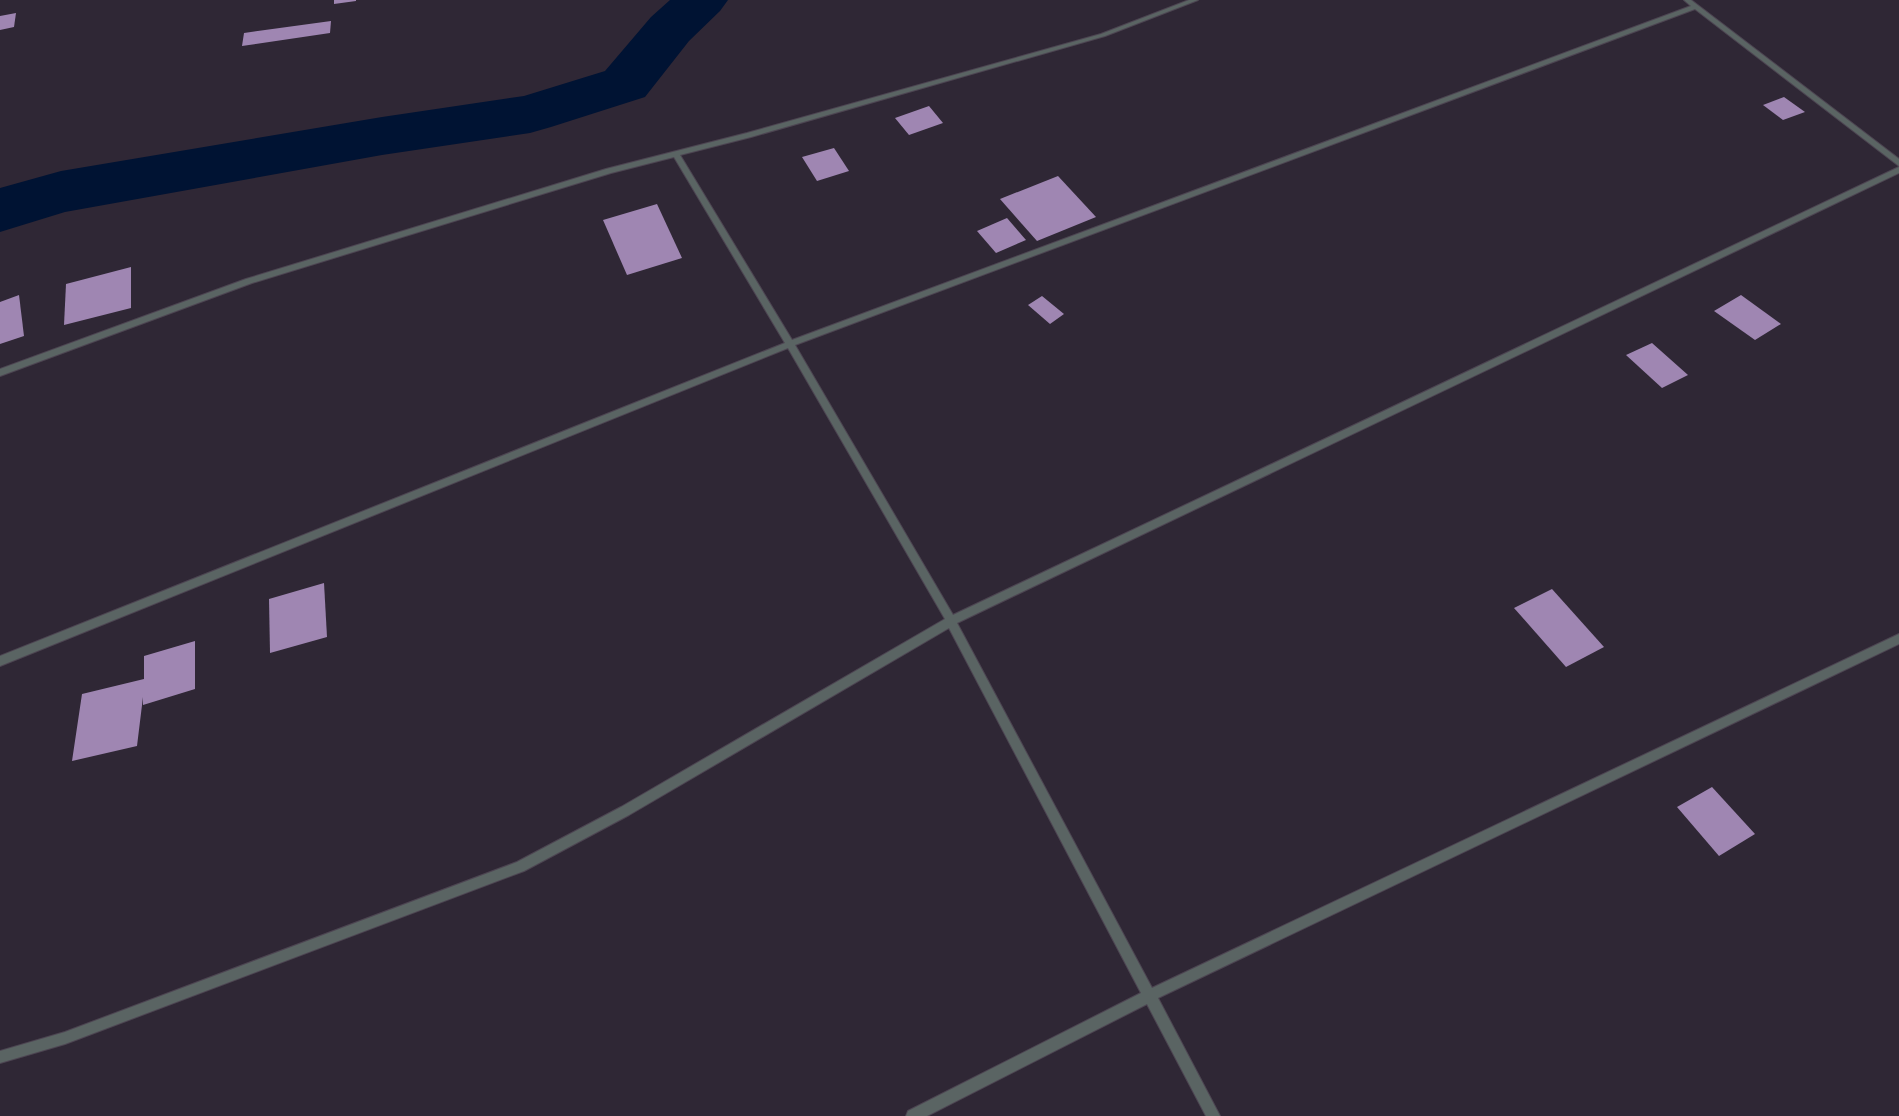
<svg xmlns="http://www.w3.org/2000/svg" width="1899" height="1116" font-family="Jost,sans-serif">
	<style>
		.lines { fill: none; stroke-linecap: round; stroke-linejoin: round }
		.river { fill: #001333; fill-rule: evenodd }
		.building { fill: #9f86b2 }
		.minor-casing { stroke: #4d4552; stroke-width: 2 }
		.minor { fill: #5a6463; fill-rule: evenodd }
	</style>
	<rect width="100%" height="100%" fill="#2f2735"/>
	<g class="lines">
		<polygon class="river" points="670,0 728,0 720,11 689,41 645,97 551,127 530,133 382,155 65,212 0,232 0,188 61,171 382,117 524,96 605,71 651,17"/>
	</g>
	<g class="building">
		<polygon points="334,0 356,0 356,1 334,4"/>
		<polygon points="16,13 14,27 0,30 0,16"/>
		<polygon points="331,21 330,33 242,46 244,33"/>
		<polygon points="1784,97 1805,112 1783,120 1763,105"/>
		<polygon points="929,106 943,123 909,135 895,118"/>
		<polygon points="834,148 849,171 817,181 802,157"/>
		<polygon points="1058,176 1096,217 1037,241 1000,199"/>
		<polygon points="657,204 682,258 627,275 603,220"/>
		<polygon points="1007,218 1026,240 996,253 977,231"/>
		<polygon points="131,267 131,308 64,325 66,284"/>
		<polygon points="19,295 24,336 0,344 0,302"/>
		<polygon points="1741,295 1781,324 1755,340 1714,311"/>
		<polygon points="1042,296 1064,314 1050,324 1028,305"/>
		<polygon points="1652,343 1688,375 1662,388 1626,355"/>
		<polygon points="324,583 327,637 270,653 269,599"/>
		<polygon points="1552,589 1604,647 1566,667 1514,608"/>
		<polygon points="195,641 195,689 143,705 143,697 137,746 72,761 82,694 144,679 144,656"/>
		<polygon points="1712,787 1755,834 1719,856 1677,807"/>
	</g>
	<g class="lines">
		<g class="minor-casing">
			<polygon id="minor" points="1189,0 1198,0 1105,36 751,137 680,155 792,340 1691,6 1684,0 1691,0 1899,159 1899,166 1695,9 795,345 953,615 1899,167 1899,173 957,623 1152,988 1899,634 1899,644 1158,998 1220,1116 1206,1116 1147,1004 927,1116 906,1116 908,1111 1141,993 949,628 629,815 524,871 65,1044 0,1063 0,1051 65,1032 517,862 621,807 945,619 788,348 0,666 0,656 785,343 674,157 611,173 252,283 0,376 0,369 246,279 606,169 747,133 1101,34"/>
		</g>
		<use href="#minor" class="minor"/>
	</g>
</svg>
